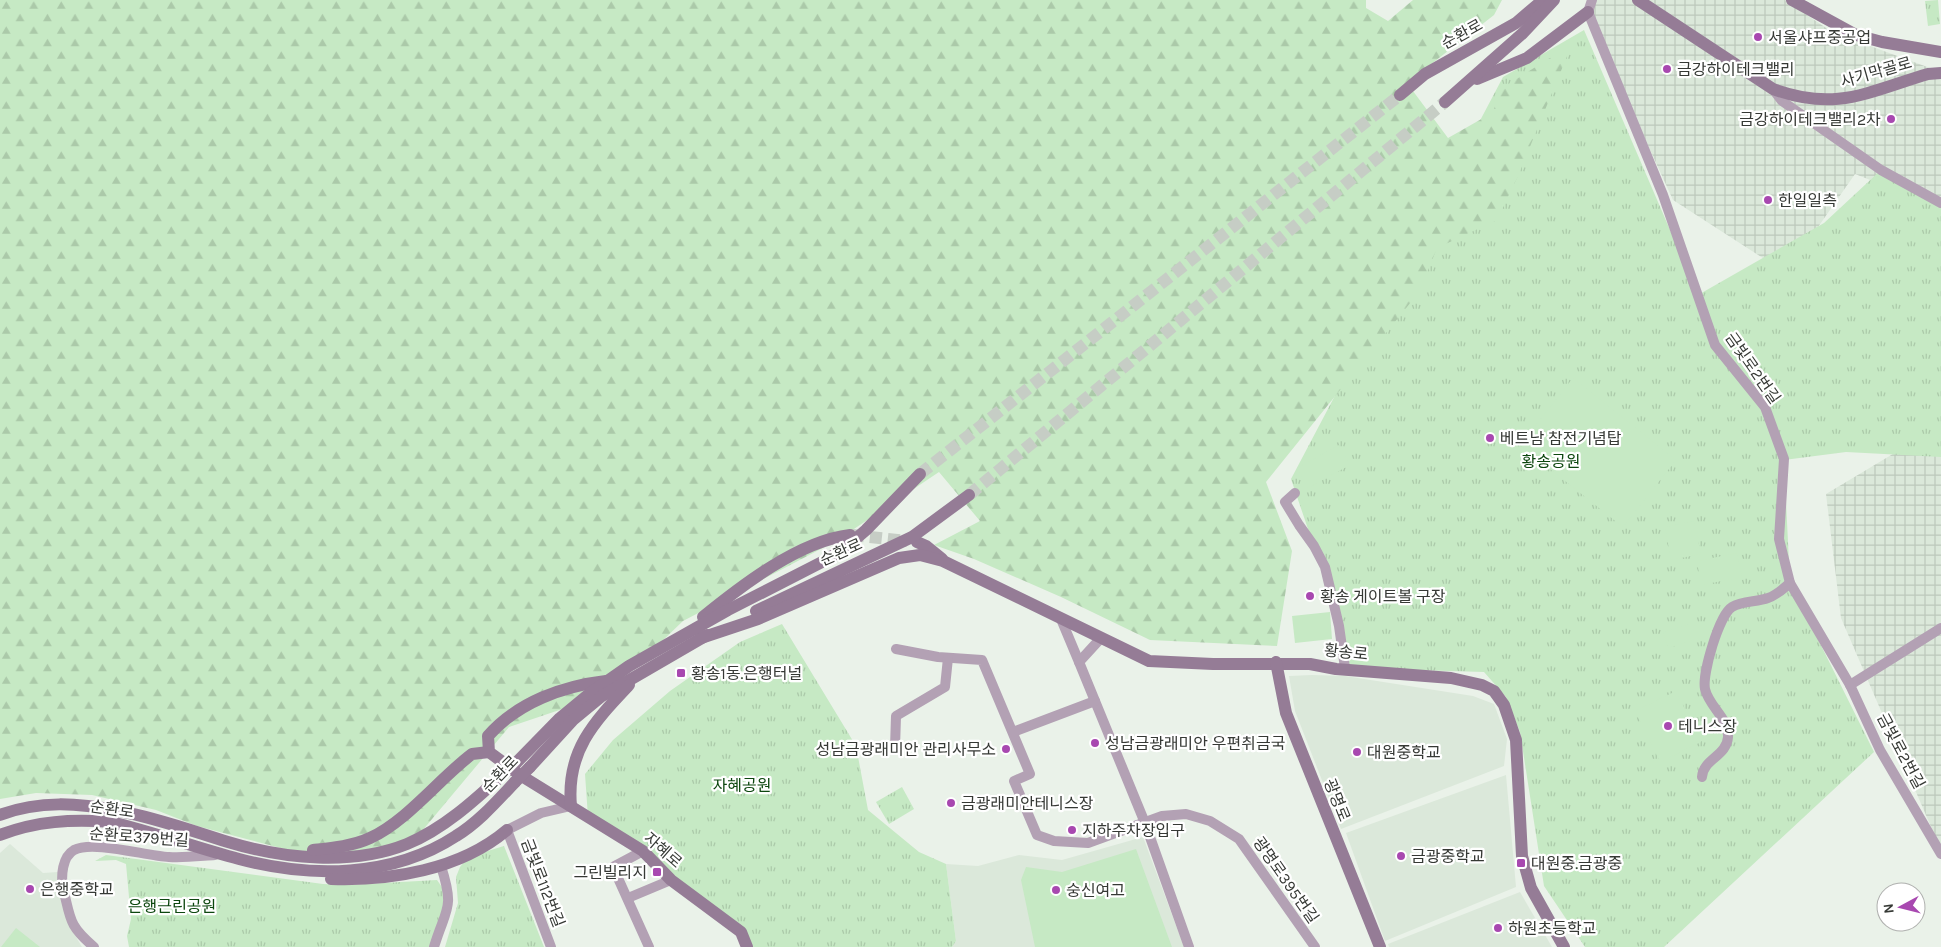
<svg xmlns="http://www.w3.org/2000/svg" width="1941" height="947" font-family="Karla,'Noto Sans KR',sans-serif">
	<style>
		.built { fill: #dbe8da }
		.industrial { fill: url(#industrial-grid) }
		.grass { fill: url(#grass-tufts) }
		.forest { fill: url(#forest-firs) }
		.garden { fill: #c6e9c4 }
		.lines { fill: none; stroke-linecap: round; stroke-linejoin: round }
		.secondary-tunnel { stroke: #c6cdc5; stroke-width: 12; stroke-dasharray: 12 6; stroke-linecap: butt }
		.street { stroke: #b3a1b4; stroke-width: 10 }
		.secondary { stroke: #957c96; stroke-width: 12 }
		.secondary-bridge { stroke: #957c96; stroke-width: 12 }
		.poi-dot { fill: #a848b0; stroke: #fff; stroke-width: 2 }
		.labels { text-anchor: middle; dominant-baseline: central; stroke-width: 4.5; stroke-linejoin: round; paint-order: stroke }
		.street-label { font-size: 16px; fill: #363935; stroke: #fff }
		.poi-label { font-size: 16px; fill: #363935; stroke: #fff; text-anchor: start }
		.park-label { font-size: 16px; fill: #0d470f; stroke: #fff }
	</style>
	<defs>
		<pattern id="industrial-grid" width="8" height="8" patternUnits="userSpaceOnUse" patternTransform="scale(1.25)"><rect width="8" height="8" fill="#dbe8da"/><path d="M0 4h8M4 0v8" fill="none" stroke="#bdc8bc"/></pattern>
		<pattern id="grass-tufts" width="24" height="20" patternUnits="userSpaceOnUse" patternTransform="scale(1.25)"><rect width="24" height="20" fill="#c6e9c4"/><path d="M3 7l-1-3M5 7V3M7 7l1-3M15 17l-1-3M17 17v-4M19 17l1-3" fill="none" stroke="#abc9a9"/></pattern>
		<pattern id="forest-firs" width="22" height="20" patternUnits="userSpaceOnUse" patternTransform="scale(1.25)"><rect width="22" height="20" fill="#c6e9c4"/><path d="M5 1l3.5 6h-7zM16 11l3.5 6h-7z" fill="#abc9a9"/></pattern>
	</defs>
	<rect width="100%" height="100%" fill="#eaf2e9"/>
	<g class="built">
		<polygon points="1312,675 1345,676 1473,696 1494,704 1507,739 1504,766 1341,829 1295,711 1289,676"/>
		<polygon points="1506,775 1516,887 1385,941 1346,833"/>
		<polygon points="1143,837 1184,947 952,947 956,941 946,864 978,866 1019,855 1062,860"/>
		<polygon points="10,844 43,873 58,872 73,932 82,947 0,947 0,853"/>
		<polygon points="1520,892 1552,947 1389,947 1388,944"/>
	</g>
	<g class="industrial">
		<polygon points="1589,0 1785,0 1832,32 1941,72 1941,208 1855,174 1786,273 1673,200 1597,34"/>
		<polygon points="1933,430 1941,438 1941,850 1841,618 1826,494"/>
	</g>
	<g class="grass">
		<polygon points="1938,0 1940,24 1928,26 1925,1"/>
		<polygon points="1584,30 1698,295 1824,223 1881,170 1941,203 1941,457 1846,452 1784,460 1790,583 1874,752 1664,947 1585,947 1544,886 1520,732 1506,697 1484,672 1345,668 1324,576 1291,479 1503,77"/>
		<polygon points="782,624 856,746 868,810 919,852 946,864 956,941 952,947 747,947 741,932 588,817 585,774 613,740 670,691 740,642"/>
		<polygon points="902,787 914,809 889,824 876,802"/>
		<polygon points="504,846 544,947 445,947 458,903 456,877 460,867 468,857"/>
		<polygon points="106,855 323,884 347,885 437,880 449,897 435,947 129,947 127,936 131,919 126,864 116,860 95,861"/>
	</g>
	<polygon class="forest" points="0,0 1366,0 1366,8 1388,21 1413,0 1502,0 1494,15 1407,83 1448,138 1492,113 1504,87 1572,44 1518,176 1497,220 1437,248 1419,292 1266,482 1292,551 1277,646 1150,640 1061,597 974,559 934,545 980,521 939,472 836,541 683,621 607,694 509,727 422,831 377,853 326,860 197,826 156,810 92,795 36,793 0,799"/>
	<g class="garden">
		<polygon points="1573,378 1676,460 1623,527 1520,445"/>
		<polygon points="1339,445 1350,465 1308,488 1297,468"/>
		<polygon points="1694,521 1701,554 1671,560 1665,527"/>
		<polygon points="1737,553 1742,577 1701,585 1697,561"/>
		<polygon points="1330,612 1332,639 1295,643 1292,616"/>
		<polygon points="1690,624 1694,640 1668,648 1663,632"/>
		<polygon points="1676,691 1701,742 1660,762 1635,711"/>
		<polygon points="1136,849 1172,947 1035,947 1021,880 1026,867 1062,872"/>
		<polygon points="16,928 40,947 1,947"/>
	</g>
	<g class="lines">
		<g class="secondary-tunnel">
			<polyline points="920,474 1400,95"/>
			<polyline points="969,495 1445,102"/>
			<polyline points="852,535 907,541"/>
		</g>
		<g class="street">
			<polyline points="1592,0 1588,12 1663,195 1715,345 1765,407 1784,459 1779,539 1790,583 1850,685 1880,750 1941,854"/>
			<polyline points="1773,89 1782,101 1881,170 1941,203"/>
			<polyline points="1295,493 1285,502 1299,525 1314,546 1325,567 1339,626 1345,668"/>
			<polyline points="1061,619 1079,662"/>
			<polyline points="1101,638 1079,662 1145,823 1189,947"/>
			<polyline points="896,649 938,657 982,660 1030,774 1014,781 1037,835 1054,841 1088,843 1162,816 1186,814 1210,821 1239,839 1315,947"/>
			<polyline points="1850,685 1941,628"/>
			<polyline points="1013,732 1095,701"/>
			<polyline points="895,748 896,716 945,687 948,658"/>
			<path d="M1702 777C1703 759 1727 756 1728 737 1729 718 1709 707 1705 689 1702 674 1719 615 1732 607 1742 601 1757 602 1768 598 1777 595 1784 588 1790 583"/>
			<polyline points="643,851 613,867 649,947"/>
			<polyline points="628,898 671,880"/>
			<path d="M94 947C68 925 71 919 63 888 61 876 62 857 74 850 93 840 146 856 169 857 184 858 200 856 215 855"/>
			<path d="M434 947C446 907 455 910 441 866"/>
			<polyline points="551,947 507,830 541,813 571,806"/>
		</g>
		<g class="secondary">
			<path d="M1638 0 1773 89C1836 112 1867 92 1928 74L1941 73"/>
			<polyline points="1792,0 1856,35 1882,42 1941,52"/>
			<polyline points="1477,79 1527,58 1588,12"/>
			<polyline points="1400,95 1425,74 1516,23 1543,0"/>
			<polyline points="1445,102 1523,33 1554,0"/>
			<polyline points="917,542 926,546 942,559"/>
			<polyline points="756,611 912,537 969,495"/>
			<path d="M703 617C741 586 799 541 850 535"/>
			<polyline points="701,638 758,619 899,558 920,555 943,561 1149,661 1213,664 1310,664 1336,669 1451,678 1482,685 1494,691 1504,705 1516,740 1522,856 1531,888 1564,947"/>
			<polyline points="1276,662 1286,713 1380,947"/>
			<path d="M606 681C563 686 518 702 488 736L489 752 520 775 643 851 671 880 741 932 747 947"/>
			<polyline points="515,764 560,718 589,694 629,666 728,610 824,561 845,548 866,530 920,474"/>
			<polyline points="530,767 573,720 602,696 707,635"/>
			<path d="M571 806C566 751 594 722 629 685"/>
			<path d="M0 815C39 800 79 803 119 811 157 818 192 831 228 842 284 859 352 866 407 844 443 829 474 801 502 775"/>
			<path d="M0 835C36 821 72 819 111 822 154 832 196 848 239 859 310 878 392 878 456 836 479 822 497 801 515 782"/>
			<path d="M313 850C332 848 353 846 370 838 406 822 440 778 472 754L489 752"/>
			<path d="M331 879C390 881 460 870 507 830"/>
		</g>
		<g class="secondary-bridge">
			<polyline points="502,775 515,764"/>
			<polyline points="515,782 530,767"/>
		</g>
	</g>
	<g class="poi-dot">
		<circle cx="1758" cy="37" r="5"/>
		<circle cx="1667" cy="69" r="5"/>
		<circle cx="1891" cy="119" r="5"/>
		<circle cx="1768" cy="200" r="5"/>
		<circle cx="1490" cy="438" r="5"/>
		<circle cx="1310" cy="596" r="5"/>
		<rect x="676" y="668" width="10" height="10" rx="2.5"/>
		<circle cx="1668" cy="726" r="5"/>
		<circle cx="1095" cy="743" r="5"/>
		<circle cx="1006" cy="749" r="5"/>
		<circle cx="1357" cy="752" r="5"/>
		<circle cx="951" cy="803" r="5"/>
		<circle cx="1072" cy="830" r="5"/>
		<circle cx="1401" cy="856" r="5"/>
		<rect x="1516" y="858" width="10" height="10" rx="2.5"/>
		<rect x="652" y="867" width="10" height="10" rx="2.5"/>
		<circle cx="30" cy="889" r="5"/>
		<circle cx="1056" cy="890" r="5"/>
		<circle cx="1498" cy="928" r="5"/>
	</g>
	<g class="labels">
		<g class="street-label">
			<text transform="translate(1462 34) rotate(-29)">순환로</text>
			<text transform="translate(1876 72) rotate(-16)">사기막골로</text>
			<text transform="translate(1753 368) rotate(55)">금빛로2번길</text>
			<text transform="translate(841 552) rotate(-24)">순환로</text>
			<text transform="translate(1346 652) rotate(6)">황송로</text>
			<text transform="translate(1901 751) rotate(62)">금빛로2번길</text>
			<text transform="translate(500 774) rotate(-46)">순환로</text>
			<text transform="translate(1337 800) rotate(68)">광명로</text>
			<text transform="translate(112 809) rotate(8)">순환로</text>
			<text transform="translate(139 837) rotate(4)">순환로379번길</text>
			<text transform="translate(663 850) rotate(41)">자혜로</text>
			<text transform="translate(1286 880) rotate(55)">광명로395번길</text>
			<text transform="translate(543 883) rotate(69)">금빛로112번길</text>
		</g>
		<g class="poi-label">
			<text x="1768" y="37">서울샤프중공업</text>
			<text x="1677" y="69">금강하이테크밸리</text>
			<text x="1881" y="119" text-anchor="end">금강하이테크밸리2차</text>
			<text x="1778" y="200">한일일측</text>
			<text x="1500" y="438">베트남 참전기념탑</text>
			<text x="1320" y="596">황송 게이트볼 구장</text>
			<text x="691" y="673">황송1동.은행터널</text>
			<text x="1678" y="726">테니스장</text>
			<text x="1105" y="743">성남금광래미안 우편취금국</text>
			<text x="996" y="749" text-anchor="end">성남금광래미안 관리사무소</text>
			<text x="1367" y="752">대원중학교</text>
			<text x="961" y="803">금광래미안테니스장</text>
			<text x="1082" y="830">지하주차장입구</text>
			<text x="1411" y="856">금광중학교</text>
			<text x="1531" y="863">대원중.금광중</text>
			<text x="647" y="872" text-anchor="end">그린빌리지</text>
			<text x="40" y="889">은행중학교</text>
			<text x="1066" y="890">숭신여고</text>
			<text x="1508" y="928">하원초등학교</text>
		</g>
		<g class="park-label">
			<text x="1551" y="461">황송공원</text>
			<text x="742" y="785">자혜공원</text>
			<text x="172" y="906">은행근린공원</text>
		</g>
	</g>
	<g transform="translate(1901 907) rotate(263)"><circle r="24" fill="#ffffff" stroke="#afb0ae"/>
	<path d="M0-4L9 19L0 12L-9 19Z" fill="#a848b0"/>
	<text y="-8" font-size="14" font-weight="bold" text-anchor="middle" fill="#363935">N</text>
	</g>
</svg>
